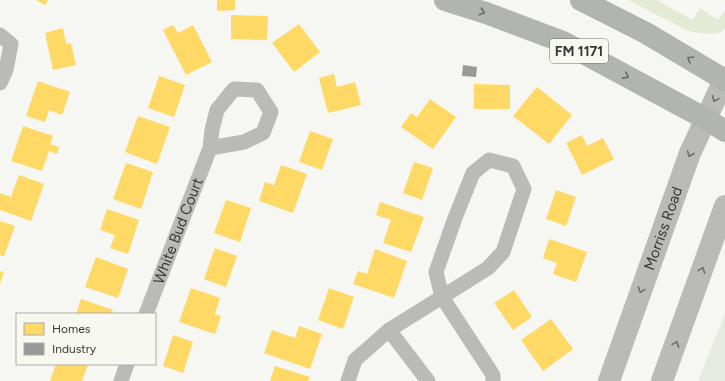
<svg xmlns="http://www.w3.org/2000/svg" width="725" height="381" font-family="Figtree,sans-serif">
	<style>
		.built { fill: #e7eae0 }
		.green { fill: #e4ebd4 }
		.homes { fill: #ffd966 }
		.industry { fill: #999 }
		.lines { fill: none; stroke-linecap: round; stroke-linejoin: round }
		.minor { stroke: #babbb9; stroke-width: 15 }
		.secondary { stroke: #babbb8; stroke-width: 22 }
		.primary { stroke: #b2b4b1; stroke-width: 22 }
		.oneway { stroke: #696a67 }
		.oneway2 { stroke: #6c6d6a }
		.labels { text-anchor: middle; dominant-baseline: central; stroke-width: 4; stroke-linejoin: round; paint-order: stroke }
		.shield { fill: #f7f9f1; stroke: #71736e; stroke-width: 1 }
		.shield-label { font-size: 14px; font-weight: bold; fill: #383936 }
		.street-label { font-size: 15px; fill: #383936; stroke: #f7f9f1 }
	</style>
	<rect width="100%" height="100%" fill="#f6f7f3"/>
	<polygon class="built" points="725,314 725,381 698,381"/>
	<path class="green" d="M628 0H656L693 20 700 8 718 20 725 10V29C717 37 695 33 686 30Z"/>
	<g class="homes">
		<polygon points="36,0 48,0 45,5"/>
		<polygon points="217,0 235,0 235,10 217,11"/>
		<polygon points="231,15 268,16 267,40 231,39"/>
		<polygon points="299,24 320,52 294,72 272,43"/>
		<polygon points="173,25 178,33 193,25 212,62 186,75 163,30"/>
		<polygon points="63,28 66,44 71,43 76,65 53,70 45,33"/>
		<polygon points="334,74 337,87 355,82 361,105 328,113 319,78"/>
		<polygon points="159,76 185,85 174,117 148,108"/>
		<polygon points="38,81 70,92 62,115 49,110 45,122 26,116"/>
		<polygon points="474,84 510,85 510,109 474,109"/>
		<polygon points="537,87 572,115 549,144 513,116"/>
		<polygon points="430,99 456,117 433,149 401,127 411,113 417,117"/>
		<polygon points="138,116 170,127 157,164 125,152"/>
		<polygon points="23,126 53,136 50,144 59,147 57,154 49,151 42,171 11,161"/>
		<polygon points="310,131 333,139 322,170 299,162"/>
		<polygon points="582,135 587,146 603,138 614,159 582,175 566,143"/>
		<polygon points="414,162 433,168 422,200 403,193"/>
		<polygon points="126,163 153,172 141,209 113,199"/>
		<polygon points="281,165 307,174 293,213 259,201 265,182 274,185"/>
		<polygon points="19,175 44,184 31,221 0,210 0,193 11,197"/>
		<polygon points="556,190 576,197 566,226 546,219"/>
		<polygon points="226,200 251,208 240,242 214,233"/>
		<polygon points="380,202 424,217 411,252 383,243 391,220 376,215"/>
		<polygon points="107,209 139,220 128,254 110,248 115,235 100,230"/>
		<polygon points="0,221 15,226 4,256 0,255"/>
		<polygon points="549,239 587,252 576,282 553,274 557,263 543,258"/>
		<polygon points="215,248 237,256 226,287 204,279"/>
		<polygon points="375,249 407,261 394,298 353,284 358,271 367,274"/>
		<polygon points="96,257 128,269 118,298 85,287"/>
		<polygon points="0,271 4,272 0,284"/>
		<polygon points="191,288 220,298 215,314 221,316 215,334 179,322"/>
		<polygon points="329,288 354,297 343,329 318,320"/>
		<polygon points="514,290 532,317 513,330 494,303"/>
		<polygon points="81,299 113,310 111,314 76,314"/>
		<polygon points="551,319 573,349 543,371 521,340"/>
		<polygon points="299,326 322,334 310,369 264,353 272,330 295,338"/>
		<polygon points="173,335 193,342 183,373 163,366"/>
		<polygon points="56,364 88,364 82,381 50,381"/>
		<polygon points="275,366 310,377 308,381 270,381"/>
	</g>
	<polygon class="industry" points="463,65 477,67 476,77 462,76"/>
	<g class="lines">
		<g class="minor">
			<polyline points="0,35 11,44 6,70 0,83"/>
			<polygon points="489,160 513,166 524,189 503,252 488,268 442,297 436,272 455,218 473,173"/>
			<path id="s1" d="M146 314 210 148 212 130 217 110 234 89 257 90 271 112 263 133 244 142 210 148"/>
			<polyline points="389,330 428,381"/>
			<polyline points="121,381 127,364"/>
			<polyline points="348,381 355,360 389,330 442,297 493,375 493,381"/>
		</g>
		<g class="secondary">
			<path id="s2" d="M609 381 690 153 725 78"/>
			<polyline points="662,381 725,206"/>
		</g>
		<g class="primary">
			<polyline points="445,0 486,13 563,42 706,119 725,131"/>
			<polyline points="581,0 646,33 725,80"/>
		</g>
	</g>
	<defs><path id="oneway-chevron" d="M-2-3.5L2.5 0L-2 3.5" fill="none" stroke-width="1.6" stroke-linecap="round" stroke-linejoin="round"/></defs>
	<g class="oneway">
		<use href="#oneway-chevron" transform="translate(482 12) rotate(18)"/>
		<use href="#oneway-chevron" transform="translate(690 59) rotate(-149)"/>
		<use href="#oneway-chevron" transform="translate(626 76) rotate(28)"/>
	</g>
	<g class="oneway2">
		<use href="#oneway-chevron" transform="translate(715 99) rotate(114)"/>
		<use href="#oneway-chevron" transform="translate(690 154) rotate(112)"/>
		<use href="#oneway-chevron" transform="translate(702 270) rotate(-70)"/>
		<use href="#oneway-chevron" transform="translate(641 290) rotate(110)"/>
		<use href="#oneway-chevron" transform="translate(676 344) rotate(-70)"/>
	</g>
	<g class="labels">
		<rect class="shield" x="550" y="39" width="58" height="24" rx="3"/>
		<g class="shield-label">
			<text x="579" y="51">FM 1171</text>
		</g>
		<g class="street-label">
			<text stroke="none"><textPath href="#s2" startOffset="162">Morriss Road</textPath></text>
			<text stroke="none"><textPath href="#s1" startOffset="89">White Bud Court</textPath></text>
		</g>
	</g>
	<rect x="16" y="313" width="140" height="52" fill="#f7f9f1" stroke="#abaca6"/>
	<rect x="24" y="323" width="20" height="12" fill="#ffd966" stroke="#abaca6"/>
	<text x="52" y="333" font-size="12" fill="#383936">Homes</text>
	<rect x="24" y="343" width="20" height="12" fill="#999999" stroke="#abaca6"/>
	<text x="52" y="353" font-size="12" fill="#383936">Industry</text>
</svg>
